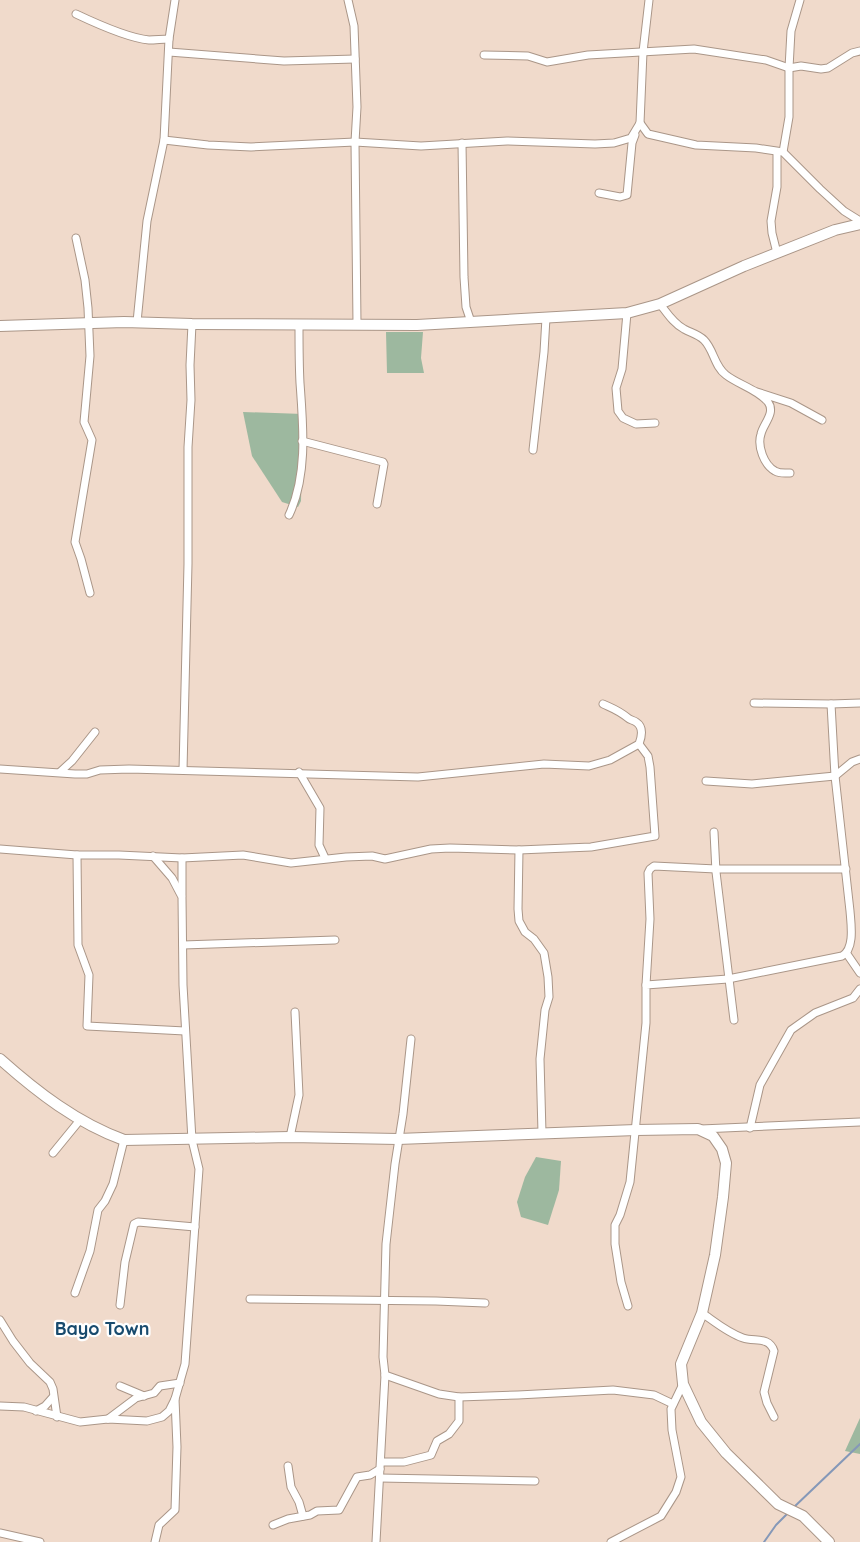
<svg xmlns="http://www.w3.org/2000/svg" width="860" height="1542" font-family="Quicksand,sans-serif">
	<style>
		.green { fill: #9db89f }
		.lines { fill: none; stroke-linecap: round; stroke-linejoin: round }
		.stream { stroke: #8598b8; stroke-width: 2 }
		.minor-casing { stroke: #aa9688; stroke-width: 9 }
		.secondary-casing { stroke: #aa9688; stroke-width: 12 }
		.minor { stroke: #fff; stroke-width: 7 }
		.secondary { stroke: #fff; stroke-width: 10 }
		.labels { text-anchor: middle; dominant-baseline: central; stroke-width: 4.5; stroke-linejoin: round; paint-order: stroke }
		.district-label { font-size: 18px; font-weight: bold; fill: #194b6e; stroke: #fff }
	</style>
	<rect width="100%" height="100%" fill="#f0dacb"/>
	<g class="green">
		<polygon points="386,332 423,332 421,358 424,373 387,373"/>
		<polygon points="243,412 303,414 301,501 298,507 282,502 252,456"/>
		<polygon points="536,1157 561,1161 559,1190 548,1225 521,1217 517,1202 525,1177"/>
		<polygon points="860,1418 860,1454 845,1451"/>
	</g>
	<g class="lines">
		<g class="stream">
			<polyline points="793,1508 860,1444"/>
			<polyline points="764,1542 776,1525 788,1513"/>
		</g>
		<g class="minor-casing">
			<g id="minor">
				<polyline points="348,0 354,26 357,107 355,142 357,324"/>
				<path d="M76 14C95 23 128 38 149 40 156 40 162 39 169 39"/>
				<polyline points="169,52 284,61 355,59"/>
				<polyline points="484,55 528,56 547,62 588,55 694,49 766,60 789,68 801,66 821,69 828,68 852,53 860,51"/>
				<polyline points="640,123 648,134 696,145 756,148 783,152 820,189 844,211 860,221"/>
				<polyline points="164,140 208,145 251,147 355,142 421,146 507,141 595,144 614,143 631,138 640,123 643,52 649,0"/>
				<polyline points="462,143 464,277 466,307 471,322"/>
				<polyline points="783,152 789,117 789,68 791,31 800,0"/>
				<polyline points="599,193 620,197 627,195 632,143 635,135"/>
				<polyline points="76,238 85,280 88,308 90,356 84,422 92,440 75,542 81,559 90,593"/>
				<polyline points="777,253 772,233 771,221 777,187 777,152"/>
				<path d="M660 304C667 313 674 324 684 329 691 333 698 334 704 340 714 350 714 366 726 375 739 385 757 389 768 402 776 413 763 424 761 434 757 446 764 465 775 471 780 474 785 473 790 473"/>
				<polyline points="627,313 622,369 616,388 618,411 623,418 636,424 655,423"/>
				<polyline points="137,322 147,221 164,140 169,39 175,0"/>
				<polyline points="757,392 791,403 822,420"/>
				<polyline points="302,441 383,462 384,464 377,504"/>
				<polyline points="533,450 544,352 546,318"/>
				<path d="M289 515C308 475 303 425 300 383 299 364 299 344 299 325"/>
				<polyline points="754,703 831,704 860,703"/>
				<path d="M0 769 75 774H87L100 770 129 769 418 777 544 764 589 766 610 760 639 744C642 736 644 727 636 722 633 720 630 720 628 718 618 710 614 709 603 704"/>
				<polyline points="183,770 188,564 188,447 191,400 190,365 192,324"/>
				<polyline points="60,772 72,761 95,732"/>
				<polyline points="299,772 320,808 319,845 325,858"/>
				<polyline points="706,781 752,784 835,776 852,762 860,759"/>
				<polyline points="714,832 716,872 734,1020"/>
				<polyline points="0,849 77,855 119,855 182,858 243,855 291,863 346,857 372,856 385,859 431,849 450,848 519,850 591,847 655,836 650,767 648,756 639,744"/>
				<polyline points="519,850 518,909 519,921 525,932 534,939 544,953 548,977 549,997 545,1010 540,1059 542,1133"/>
				<polyline points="77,855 78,945 89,975 87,1026 185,1031"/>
				<polyline points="182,858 182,895"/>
				<polyline points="183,945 335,940"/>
				<polyline points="847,954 860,973"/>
				<polyline points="646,985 650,919 648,873 650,869 654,866 716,869 846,869"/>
				<polyline points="750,1128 760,1085 791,1030 815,1013 853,998 860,989"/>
				<polyline points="701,1129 860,1122"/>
				<polyline points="290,1137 299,1095 295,1012"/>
				<polyline points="53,1153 80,1120"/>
				<polyline points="75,1293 90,1251 98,1210 105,1201 113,1184 124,1140"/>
				<polyline points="250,1299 436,1301 485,1303"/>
				<polyline points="120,1305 125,1262 134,1224 138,1222 195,1227"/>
				<path d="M628 1306 621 1282 615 1244V1225L620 1215 630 1182 646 1023V985L728 979 842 956C855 949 851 924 850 911L835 776 831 704"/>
				<path d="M702 1313C715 1322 728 1333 743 1338 755 1342 769 1336 774 1351L764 1392 767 1403 774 1417"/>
				<polyline points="0,1320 13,1341 30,1363 50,1382 53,1389 57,1417"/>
				<polyline points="385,1375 439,1394 459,1397 518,1395 613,1390 654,1395 673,1404"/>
				<polyline points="120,1386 144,1396"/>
				<polyline points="0,1406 24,1407 80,1422 108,1419 147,1421 162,1417 169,1411 175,1399 185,1364 199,1169 192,1140 183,985 182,897 172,878 153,856"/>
				<polyline points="36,1411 45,1406 53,1397"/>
				<polyline points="108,1419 136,1398 154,1393 160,1386 180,1383"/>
				<polyline points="381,1462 404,1462 431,1455 437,1441 449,1434 459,1421 459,1397"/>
				<polyline points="288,1466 291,1487 299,1502 303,1516"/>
				<polyline points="380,1478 535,1481"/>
				<polyline points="273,1525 288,1519 310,1515 317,1511 339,1510 357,1477 370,1475 380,1469"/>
				<polyline points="0,1533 40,1542"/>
				<polyline points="155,1542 159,1525 175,1510 177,1447 175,1399"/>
				<polyline points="376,1542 385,1375 383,1357 386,1244 395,1164 403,1114 411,1039"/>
				<polyline points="611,1542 661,1516 676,1492 681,1477 672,1430 671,1409 683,1384"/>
			</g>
		</g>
		<g class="secondary-casing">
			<g id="secondary">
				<polyline points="0,326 124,322 192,324 417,325 627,313 660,304 744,266 835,230 860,224"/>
				<path d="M0 1059C37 1092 77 1123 124 1140L290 1137 398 1139 636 1130 698 1129 713 1136 722 1149 726 1163 723 1197 715 1255 702 1313 681 1364 683 1384 701 1422 726 1453 778 1504 803 1516 829 1542"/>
			</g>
		</g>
		<use href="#minor" class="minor"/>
		<use href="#secondary" class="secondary"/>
	</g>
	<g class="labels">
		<g class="district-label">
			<text x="102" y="1328">Bayo Town</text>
		</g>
	</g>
</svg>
